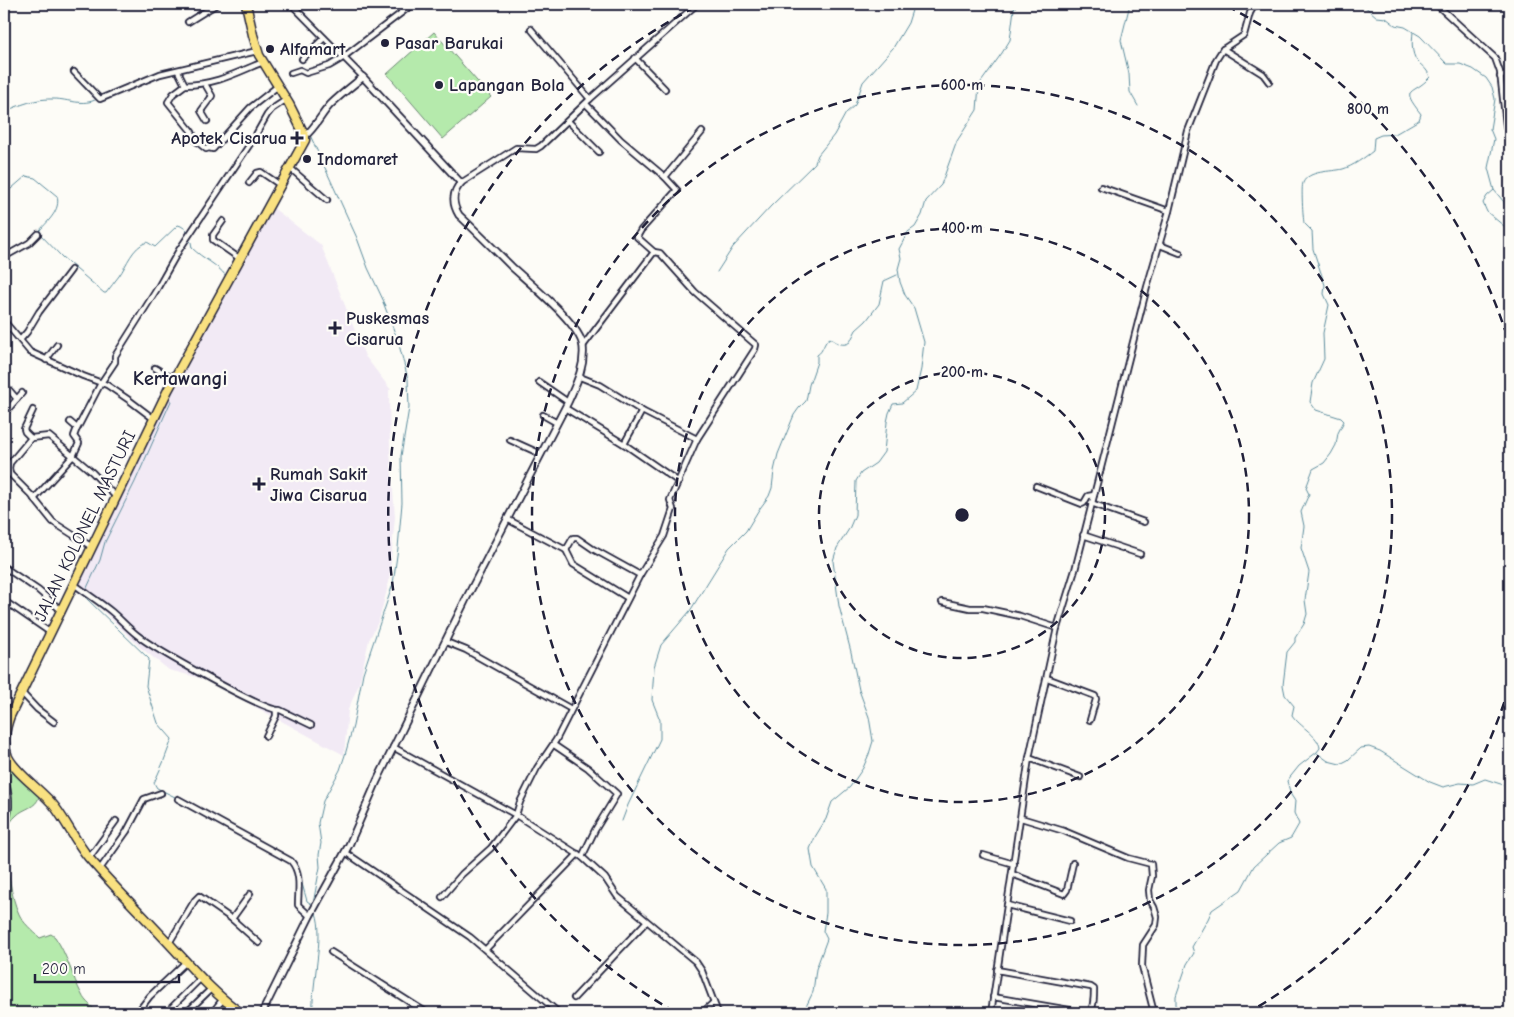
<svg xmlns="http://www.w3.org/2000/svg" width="1514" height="1017" font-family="'Comic Neue',sans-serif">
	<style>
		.built { fill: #f2eaf5 }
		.green { fill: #b5eaac; stroke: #6c8674 }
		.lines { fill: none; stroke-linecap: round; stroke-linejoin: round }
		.stream { stroke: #5c8c9d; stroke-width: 1 }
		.minor-casing { stroke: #22223b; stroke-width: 8 }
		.tertiary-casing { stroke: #22223b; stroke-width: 9 }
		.primary-casing { stroke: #22223b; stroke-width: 11 }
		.minor { stroke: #fdfcf7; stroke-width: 4.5 }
		.tertiary { stroke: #fdfcf7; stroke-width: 5.5 }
		.primary { stroke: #f9e181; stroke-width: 8 }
		.ring { fill: none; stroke: #22223b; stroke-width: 2.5; stroke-dasharray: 9 6 }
		.poi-dot { fill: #22223b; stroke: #fdfcf7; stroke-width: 2 }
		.labels { text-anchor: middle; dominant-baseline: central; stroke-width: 4.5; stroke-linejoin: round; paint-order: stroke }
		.poi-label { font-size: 18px; font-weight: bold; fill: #22223b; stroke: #fdfcf7; text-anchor: start }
		.street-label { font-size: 18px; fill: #22223b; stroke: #fdfcf7 }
		.quarter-label { font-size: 20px; font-weight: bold; fill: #22223b; stroke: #fdfcf7 }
		.centre { fill: #22223b; stroke: #fdfcf7; stroke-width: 2.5 }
		.ring-label { font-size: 15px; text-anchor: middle; font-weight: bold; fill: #22223b; stroke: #fdfcf7; stroke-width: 4.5; stroke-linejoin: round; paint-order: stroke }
	</style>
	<rect width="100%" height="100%" fill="#fdfcf7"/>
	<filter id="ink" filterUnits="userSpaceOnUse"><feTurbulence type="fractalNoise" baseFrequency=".02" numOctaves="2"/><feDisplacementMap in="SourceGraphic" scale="10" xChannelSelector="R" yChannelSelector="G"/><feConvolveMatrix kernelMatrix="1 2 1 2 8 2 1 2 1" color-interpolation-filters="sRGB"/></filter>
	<g filter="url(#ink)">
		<polygon class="built" points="268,204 321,245 365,356 391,390 389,390 390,451 395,517 389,582 379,620 369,640 359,684 348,710 344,755 204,679 169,670 140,647 75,583"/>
		<g class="green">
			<polygon points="434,32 491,97 443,139 387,74"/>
			<path d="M4 760 39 797C36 808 24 808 17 815 12 819 8 826 4 831Z"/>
			<path d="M4 854C10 873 10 895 19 914 23 923 33 931 40 938L51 934 55 937C67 954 72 976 82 995 85 1002 93 1007 98 1013H4Z"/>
		</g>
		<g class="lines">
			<g class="stream">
				<polyline points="1130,4 1121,40 1129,74 1130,92 1138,106"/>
				<polyline points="1362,4 1377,17 1386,18 1395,25 1405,27 1420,36 1447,64 1460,64 1473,69 1486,78 1492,87 1495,99 1490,129 1494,139 1488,168 1494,190 1487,196 1483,203 1487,212 1510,231"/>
				<polyline points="261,51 286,92"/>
				<polyline points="116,90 133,83"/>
				<polyline points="294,107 307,129"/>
				<path d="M4 112C19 105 37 98 54 99 68 99 83 107 97 99"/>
				<polyline points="310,135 357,238 368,268 386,306 383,302 398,341 408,379 409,408 401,456 402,503 398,548 393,584 363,673 353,726 345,755 340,770 323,801 318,823 321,843 319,855 320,867 313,904"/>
				<polyline points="1494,190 1504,202 1505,210 1510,215"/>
				<path d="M4 195 26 176 35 178 57 196C61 210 48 221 40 230L39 233 62 257 104 293H106C110 287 115 282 119 276 127 265 132 247 147 242L155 247 178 225 181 226 187 230 186 236"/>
				<path d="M188 239 191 242 192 248C203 259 217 264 226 276"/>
				<polyline points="717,272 733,247 771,206 815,163 818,155 834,135 846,113 855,105 863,82 893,48 908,23 914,4"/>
				<polyline points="86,590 100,560 105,542 135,482 171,401 169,395"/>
				<polyline points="84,593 87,599 149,659 146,686 158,723 172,739 163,763 154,783 157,788 177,798"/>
				<polyline points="1317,753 1328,761 1340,764 1348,760 1361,748 1369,747 1380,751 1430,782 1443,787 1460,783 1473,784 1485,779 1510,787"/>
				<path d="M622 821 628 805 660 739V720L652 700 654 667 661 645 690 611 729 548 746 531 758 511 769 496 772 488 774 471 778 454 794 415 799 408 806 401 809 385 817 362V355C824 351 823 342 830 338 837 343 843 347 850 342L856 330 866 321 879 304 884 281 897 275"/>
				<polyline points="292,860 297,865 299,874"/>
				<polyline points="301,880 307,901 313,905"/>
				<path d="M313 1013C311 984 325 937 316 913"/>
				<polyline points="803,1013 813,992 816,969 827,939 823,931 826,913 826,889 813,867 810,849 815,837 826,819 832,802 850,787 863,768 869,754 873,741 869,717 859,690 851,652 839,606 833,561 837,548 849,529 855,515 856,481 861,473 876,463 884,452 887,422 889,413 893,404 902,403 916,391 921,369 924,342 914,308 905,295 900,282 898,269 901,258 899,249 908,232 915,227 922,215 926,201 941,185 957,141 977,110 979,85 1002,53 1010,40 1014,9 1017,4"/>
				<path d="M1176 1013V996L1187 964 1194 953 1192 947 1208 919 1212 910 1241 890 1254 866 1279 843 1291 838 1299 824 1294 813 1295 801 1291 795 1287 781 1299 766 1317 752 1320 748C1319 736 1299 726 1292 715L1294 706 1285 695 1283 685 1287 652 1295 642V638L1304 624 1307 614 1305 600 1309 572 1301 548 1304 526 1301 512 1309 494 1306 488 1313 469 1324 463 1331 454 1336 445 1338 433 1344 421 1341 418 1316 410 1310 402 1313 383 1324 359 1323 333 1329 305 1324 294 1325 285 1313 249 1312 231 1304 223C1303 217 1301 187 1303 183 1308 170 1331 172 1343 169 1353 166 1364 158 1373 151L1374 138 1381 135 1395 134 1419 120 1421 114C1399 86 1413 96 1430 77 1427 69 1423 67 1417 61 1411 53 1412 41 1413 32"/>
			</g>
			<g class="minor-casing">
				<g id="minor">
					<polyline points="291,4 363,77"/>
					<polyline points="398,4 402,12"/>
					<polyline points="1436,4 1495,58 1500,72 1506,125 1510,141"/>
					<polyline points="188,22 217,4"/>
					<polyline points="531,29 590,99"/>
					<polyline points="1223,49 1263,74 1269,82"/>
					<polyline points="635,58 665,89"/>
					<polyline points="302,59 324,38"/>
					<polyline points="178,71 185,85 173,94 168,102 192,132 195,140 206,149 209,148 213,149 250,108 278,86"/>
					<polyline points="74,72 100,99 160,74 257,51"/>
					<polyline points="291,73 300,70 306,73 329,66 341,59 413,4"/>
					<polyline points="1500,77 1510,72"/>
					<polyline points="205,84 212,96 201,111 207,121"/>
					<path d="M185 85C217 84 234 74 263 62"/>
					<polyline points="586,104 621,140 665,177 702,132"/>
					<polyline points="568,121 599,152"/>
					<polyline points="290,168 327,200"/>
					<polyline points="249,183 257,173 261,172 280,185"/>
					<polyline points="461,183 516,148 536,149 541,146 590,99 697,4"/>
					<polyline points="1101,187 1169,211"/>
					<polyline points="223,221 213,235 213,240 239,258"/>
					<polyline points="1160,245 1180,253"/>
					<polyline points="654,252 637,237 641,230 677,190 665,177"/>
					<polyline points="4,257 29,243 38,234"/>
					<polyline points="4,321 30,352 83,376 107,385 129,400 154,419"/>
					<polyline points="20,340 27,332 39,312 71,270"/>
					<polyline points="583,346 654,252 660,253 695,292 756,345 755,349 697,439"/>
					<polyline points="46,360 57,345"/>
					<polyline points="155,368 174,379"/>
					<polyline points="539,382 568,402"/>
					<polyline points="4,384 17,399"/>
					<polyline points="565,408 624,444 679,482"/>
					<polyline points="4,414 22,393"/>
					<polyline points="543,415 557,423"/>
					<polyline points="77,429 101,383 115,362 115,356 157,289 179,250 254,138 267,115 272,109 287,99"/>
					<polyline points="31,438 10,463 9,468 10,474 32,496 53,522 92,547"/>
					<polyline points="31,438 49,436 92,472 116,497"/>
					<polyline points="31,438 25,432 24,429 33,410"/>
					<polyline points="510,440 541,454"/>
					<polyline points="624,444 642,411"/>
					<polyline points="1036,486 1082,504 1084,503 1088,496 1094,495"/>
					<polyline points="34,499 73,456 79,443 74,436 77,428 70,422"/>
					<polyline points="1091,503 1144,522"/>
					<polyline points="507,519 564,549 566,550 573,538 577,538 593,549 640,575"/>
					<polyline points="1083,535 1140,554"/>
					<polyline points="566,550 573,564 628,598"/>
					<polyline points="4,567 38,590 62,611"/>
					<path d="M74 584C87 594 100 602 112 612 120 619 128 628 137 635 153 648 265 712 280 710L311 725"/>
					<polyline points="6,602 51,633"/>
					<polyline points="942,602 970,608 983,608 1020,616 1057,628"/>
					<polyline points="446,642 466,650 571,709"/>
					<polyline points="1047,678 1095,696 1096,699 1090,720"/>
					<polyline points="22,693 37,709 54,722"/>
					<polyline points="266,736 276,716 276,711"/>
					<polyline points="554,745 588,768 617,794 595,830 582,857"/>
					<polyline points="393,747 516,815 582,857 605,878 617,896 696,962 702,971 718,1013"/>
					<polyline points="1029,758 1080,777"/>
					<path d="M4 774C8 790 13 809 4 824"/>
					<path d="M178 799 291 861C302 874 298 890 298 905L310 916"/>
					<polyline points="1021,818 1064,831 1128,858 1151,864 1152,876 1149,890 1150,900 1154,907 1157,917 1156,925 1143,945 1142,966 1154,1013"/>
					<polyline points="345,852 470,937 559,1013"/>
					<polyline points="983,855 1014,864"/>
					<polyline points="89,858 116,821"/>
					<polyline points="100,869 127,831 144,799 161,793"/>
					<polyline points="1012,874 1064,894 1067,890 1073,863"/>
					<polyline points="442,897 462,874 491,848 516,815 520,802 537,768 556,740 640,575 664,536 673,509 670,500 697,439 642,411 600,385 580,377"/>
					<polyline points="1007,905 1070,921"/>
					<polyline points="232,919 250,894"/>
					<polyline points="169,943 195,900 199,896 232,919 259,943"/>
					<polyline points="486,949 578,854"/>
					<polyline points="331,952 427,1013"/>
					<path d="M997 970 1091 987 1094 989C1094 997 1094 1008 1089 1013"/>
					<polyline points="993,997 1087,1013"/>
					<polyline points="574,998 646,922"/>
					<polyline points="172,1007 201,978"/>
					<polyline points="140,1009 150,996 187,961"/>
					<polyline points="186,1013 212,988"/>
					<polyline points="212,1013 223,999"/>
					<polyline points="702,1013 713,1003"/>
					<polyline points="991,1013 1029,758 1057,628 1075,570 1147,287 1169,211 1188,131 1216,60 1223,49 1244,35 1250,13 1255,4"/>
					<polyline points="1315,1013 1316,1011 1320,1013"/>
				</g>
			</g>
			<g class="tertiary-casing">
				<path id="tertiary" d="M262 1013 310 916 349 845 377 781 465 601 568 402C576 384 585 367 583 347 581 324 529 283 511 266 494 249 477 232 459 215 452 204 452 192 461 183L363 77C352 86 340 95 330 105 321 115 315 128 305 136"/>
			</g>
			<g class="primary-casing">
				<path id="primary" d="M241 1013C211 992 187 962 162 936 138 910 112 885 89 858 76 842 67 823 55 807 43 791 16 774 8 757 2 743 5 730 10 716L168 390 305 140V136L289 104 259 55 253 35 246 4"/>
			</g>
			<use href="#minor" class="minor"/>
			<use href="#tertiary" class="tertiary"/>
			<use href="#primary" class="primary"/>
		</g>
	</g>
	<g class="ring">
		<circle cx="962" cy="515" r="143"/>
		<circle cx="962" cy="515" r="287"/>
		<circle cx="962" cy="515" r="430"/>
		<path d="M1509 688A574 574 0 0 1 1249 1012M675 1012A574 574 0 0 1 697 6M1227 6A574 574 0 0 1 1509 342"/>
	</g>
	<g class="poi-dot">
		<circle cx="385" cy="43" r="5"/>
		<circle cx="270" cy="49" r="5"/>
		<circle cx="439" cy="85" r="5"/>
		<path d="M294.5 130.5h5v5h5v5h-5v5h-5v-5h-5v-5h5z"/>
		<circle cx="307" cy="159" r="5"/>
		<path d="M332.5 320.5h5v5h5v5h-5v5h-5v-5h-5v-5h5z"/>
		<path d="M256.5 476.5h5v5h5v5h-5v5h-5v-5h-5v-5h5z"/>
	</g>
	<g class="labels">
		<g class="poi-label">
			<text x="395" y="43">Pasar Barukai</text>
			<text x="280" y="49">Alfamart</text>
			<text x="449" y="85">Lapangan Bola</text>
			<text x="287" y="138" text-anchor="end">Apotek Cisarua</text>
			<text x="317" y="159">Indomaret</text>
			<text x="346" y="318">Puskesmas<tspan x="346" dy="21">Cisarua</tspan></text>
			<text x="270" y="474">Rumah Sakit<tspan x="270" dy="21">Jiwa Cisarua</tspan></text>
		</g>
		<g class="street-label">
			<text transform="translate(85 526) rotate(-64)">JALAN KOLONEL MASTURI</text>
		</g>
		<g class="quarter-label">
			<text x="180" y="378">Kertawangi</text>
		</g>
	</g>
	<circle cx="962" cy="515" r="8" class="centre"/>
	<g class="ring-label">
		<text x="962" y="90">600 m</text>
		<text x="1368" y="114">800 m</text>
		<text x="962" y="233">400 m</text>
		<text x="962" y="377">200 m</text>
	</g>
	<rect width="1514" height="1017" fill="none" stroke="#fdfcf7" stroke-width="20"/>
	<rect x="10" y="10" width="1494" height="997" fill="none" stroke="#22223b" stroke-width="2" filter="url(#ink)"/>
	<path d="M35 974v8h144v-8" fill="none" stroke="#22223b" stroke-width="2.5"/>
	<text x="42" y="974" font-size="15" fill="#22223b" stroke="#fdfcf7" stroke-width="4" paint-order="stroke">200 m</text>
</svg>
